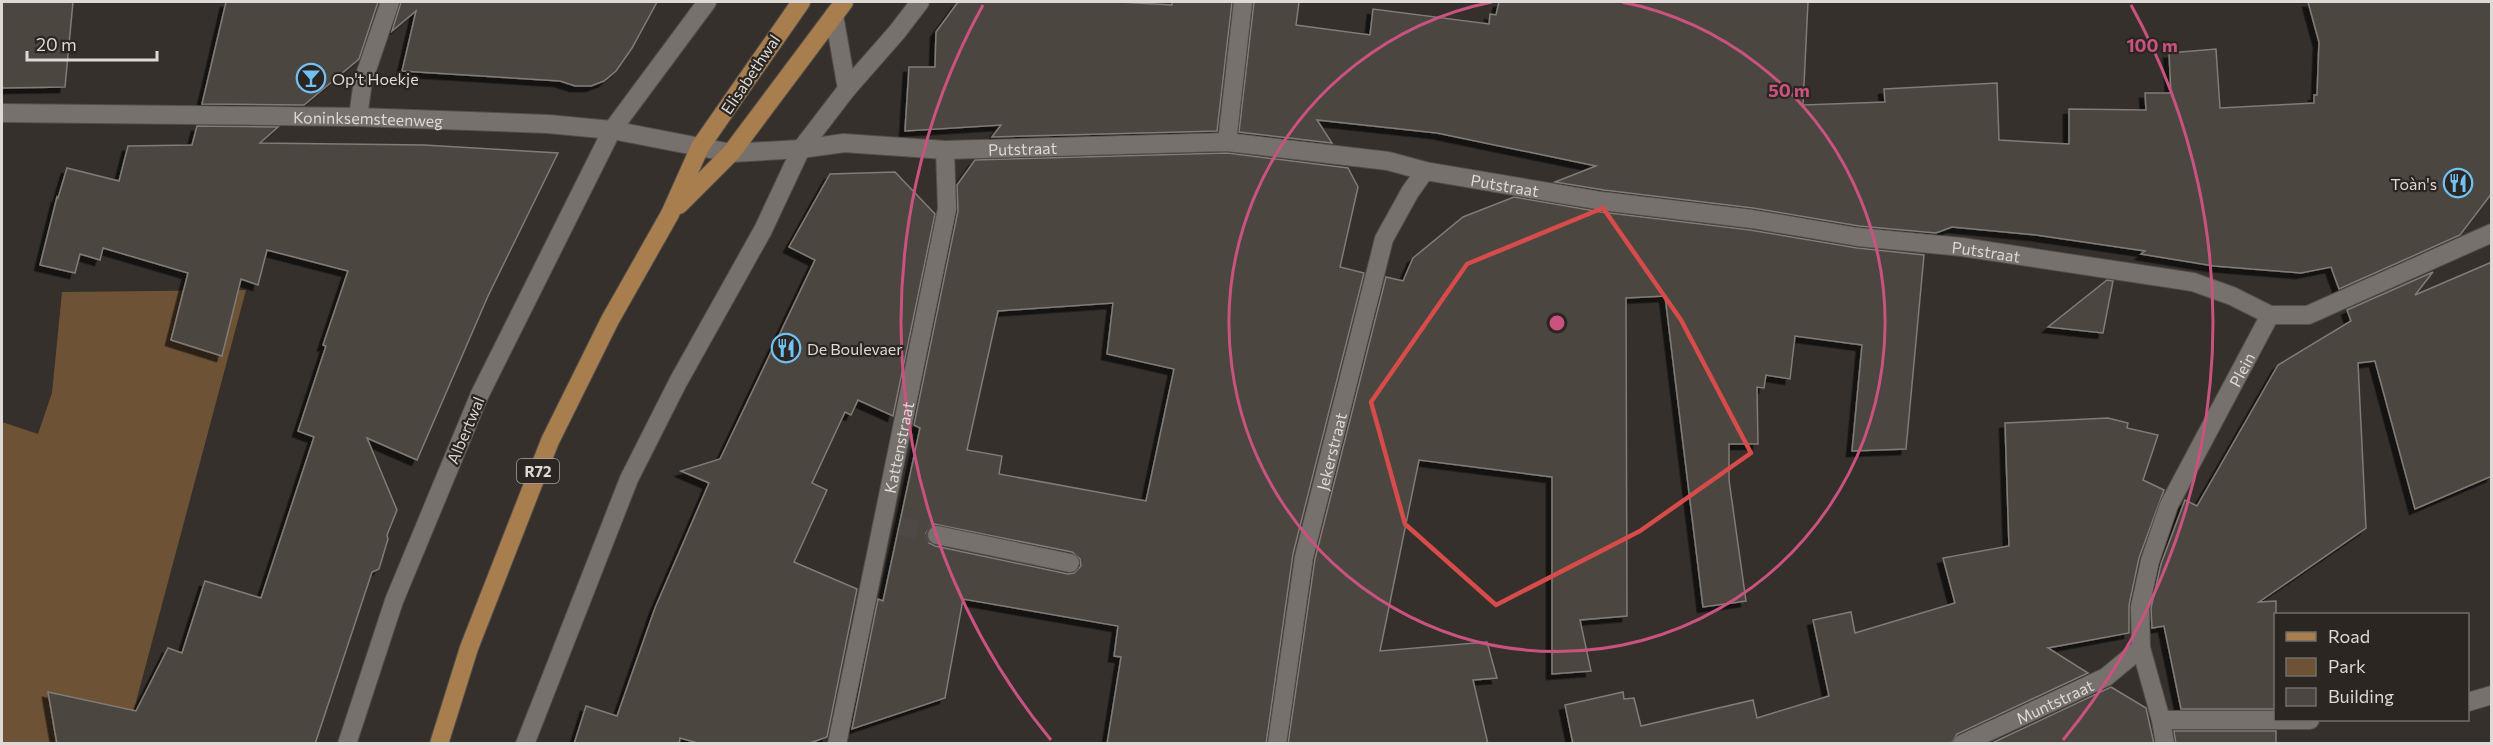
<svg xmlns="http://www.w3.org/2000/svg" width="2493" height="745" font-family="Commissioner,sans-serif">
	<style>
		.green { fill: #6e5236 }
		.building { fill: #4b4641; stroke: #817b76; stroke-width: 1.5; fill-rule: evenodd; filter: url(#shadow) }
		.lines { fill: none; stroke-linecap: round; stroke-linejoin: round }
		.minor-tunnel { stroke: #4e4946; stroke-width: 18; stroke-dasharray: 18 9; stroke-linecap: butt }
		.minor-casing { stroke: #524e4a; stroke-width: 20 }
		.major-casing { stroke: #524e4a; stroke-width: 20 }
		.minor { stroke: #76716c; stroke-width: 18 }
		.major { stroke: #a87e4e; stroke-width: 18 }
		.marked { fill: none; stroke: #d74b4b; stroke-width: 4.5; stroke-linejoin: round }
		.ring { fill: none; stroke: #ca5280; stroke-width: 3 }
		.labels { text-anchor: middle; dominant-baseline: central; stroke-width: 4.5; stroke-linejoin: round; paint-order: stroke }
		.shield { fill: #2b2622; stroke: #a7a3a0; stroke-width: 1.5 }
		.shield-label { font-size: 15px; font-weight: bold; fill: #dcd9d6 }
		.street-label { font-size: 16px; fill: #dcd9d6; stroke: #2b2622 }
		.poi-label { font-size: 16px; fill: #dcd9d6; stroke: #2b2622; text-anchor: start }
		.centre { fill: #ca5280; stroke: #2b2622; stroke-width: 3 }
		.ring-label { font-size: 18px; text-anchor: middle; font-weight: bold; fill: #ca5280; stroke: #2b2622; stroke-width: 4.5; stroke-linejoin: round; paint-order: stroke }
	</style>
	<defs>
		<filter id="shadow"><feDropShadow dx="-5.5" dy="5.5" stdDeviation="0" flood-color="#0009"/></filter>
	</defs>
	<rect width="100%" height="100%" fill="#35302c"/>
	<polygon class="green" points="246,290 125,743 2,744 2,422 38,434 52,393 62,292"/>
	<g class="building">
		<polygon points="2,2 73,2 65,87 2,88"/>
		<polygon points="226,2 378,2 359,59 304,105 202,104"/>
		<polygon points="401,2 657,2 632,48 616,71 604,81 591,86 575,86 560,81 402,71 416,11 392,31"/>
		<polygon points="958,2 1119,2 1172,5 1172,2 1232,2 1217,131 992,137 1001,125 905,131 909,67 935,67 936,32"/>
		<polygon points="1254,2 1299,2 1296,25 1370,35 1373,9 1489,24 1490,14 1496,15 1499,2 1808,2 1803,105 1885,102 1884,89 1997,83 1999,140 2069,144 2069,109 2146,110 2145,93 2171,93 2169,53 2216,49 2220,108 2314,103 2314,95 2317,95 2319,42 2308,2 2492,2 2492,193 2460,235 2339,289 2331,267 2301,273 2214,266 2141,254 2145,251 2036,235 1952,227 1936,233 1859,226 1753,208 1604,190 1555,182 1596,166 1437,133 1317,120 1332,143 1239,132"/>
		<polygon points="197,126 278,127 260,143 424,145 558,153 488,296 417,460 367,438 397,510 387,535 388,539 379,569 372,572 315,744 57,744 48,692 136,711 168,648 182,653 205,581 261,598 314,437 298,431 326,346 323,345 348,271 267,250 258,285 241,279 222,356 171,340 188,273 103,248 100,260 80,254 75,273 40,265 57,197 58,198 67,168 119,181 128,146 192,145"/>
		<path d="M1227 153 1348 168 1358 187 1340 267 1364 273 1293 554 1266 744H1107L1121 657 1114 656 1118 626 963 599 945 698 852 729 878 599 883 601 920 428 914 425 958 211 957 185 975 160ZM1113 303 1107 354 1174 369 1146 501 999 474 1002 456 967 450 998 311ZM934 524 1072 552 1080 559 1081 566 1074 573 1068 574 935 546 929 543 926 533 929 527Z"/>
		<polygon points="895,172 935,214 893,416 858,400 851,415 845,412 812,483 827,490 794,562 857,589 827,737 807,744 701,744 680,738 679,744 574,744 586,706 617,716 655,608 709,483 681,471 720,459 815,260 789,247 830,174"/>
		<polygon points="1514,197 1601,212 1750,230 1857,248 1924,255 1906,449 1852,451 1862,345 1795,336 1790,379 1766,375 1764,388 1757,387 1758,444 1729,444 1729,480 1746,601 1703,607 1665,296 1626,298 1627,616 1580,620 1591,671 1552,674 1552,477 1419,460 1380,651 1487,642 1497,678 1473,680 1488,744 1288,744 1315,559 1386,277 1403,281 1413,258 1463,217"/>
		<polygon points="2492,262 2492,476 2415,509 2375,361 2358,363 2366,528 2259,602 2276,601 2276,709 2181,709 2164,626 2152,628 2151,608 2161,564 2185,500 2197,506 2278,365 2351,321 2347,310 2433,272 2415,295"/>
		<polygon points="2107,280 2113,281 2103,333 2048,327"/>
		<polygon points="2108,418 2128,423 2127,428 2158,435 2143,480 2164,490 2139,558 2129,605 2129,633 2048,648 2088,673 1957,734 1951,744 1573,744 1565,705 1623,692 1624,699 1634,698 1641,726 1753,700 1757,718 1829,696 1813,620 1851,612 1855,633 1955,603 1943,558 2009,546 2005,423"/>
		<polygon points="2111,687 2146,708 2154,744 1990,744"/>
		<polygon points="2174,731 2276,731 2276,744 2176,744"/>
	</g>
	<g class="lines">
		<polyline class="minor-tunnel" points="900,526 937,535"/>
		<g class="minor-casing">
			<g id="minor">
				<polyline points="834,15 847,89"/>
				<path id="s1" d="M2 113 358 117 548 124 612 130 731 153 801 149 844 143 945 150 1227 142 1388 161 1425 171 1602 201 1752 219 1858 237 1962 247 2193 282 2232 296 2270 315H2308L2492 233"/>
				<polyline points="358,117 363,81 390,2"/>
				<polyline points="1227,142 1243,2"/>
				<polyline points="937,535 1070,563"/>
				<polyline points="2468,702 2492,695"/>
				<polyline points="2161,720 2310,720"/>
				<polyline points="347,744 394,601 480,394 612,130 707,2"/>
				<polyline points="525,744 629,479 678,382 763,230 801,149 847,89 897,32 920,2"/>
				<path id="s2" d="M837 744 947 209 945 150"/>
				<path id="s3" d="M1277 744 1304 557 1384 239 1410 192 1425 171"/>
				<path id="s4" d="M1962 744 2106 677 2141 648"/>
				<path id="s5" d="M2165 744 2161 720 2141 648 2140 607 2150 561 2169 505 2270 315"/>
			</g>
		</g>
		<g class="major-casing">
			<g id="major">
				<polyline points="679,205 731,153 844,2"/>
				<polyline points="439,744 469,648 550,441 610,320 670,214 700,147 801,2"/>
			</g>
		</g>
		<use href="#minor" class="minor"/>
		<use href="#major" class="major"/>
	</g>
	<path class="marked" d="M1603 208 1681 320 1751 453 1640 531 1496 605 1405 524 1371 402 1467 264Z"/>
	<g class="ring">
		<path d="M1622 2A328 328 0 1 1 1492 2"/>
		<path d="M1051 740A656 656 0 0 1 983 5M2131 5A656 656 0 0 1 2063 740"/>
	</g>
	<defs>
		<g id="bar-ring" transform="scale(1.5)"><circle r="9.5" fill="#2b2622" stroke="#71c1f5" stroke-width="1.5"/><path d="M-6-5H6L.8 .8V4.5H3.5V6h-7V4.5H-.8V.8Z" fill="#71c1f5"/></g>
		<g id="restaurant-ring" transform="scale(1.5)"><circle r="9.5" fill="#2b2622" stroke="#71c1f5" stroke-width="1.5"/><path d="M-5-6h1v4h1v-4h1v4h1v-4h1v5L-1.5 .5V6h-2V.5L-5-1ZM5-6V6H3V1.5H1.5Q1.5-4 5-6Z" fill="#71c1f5"/></g>
	</defs>
	<g fill-rule="evenodd">
		<use href="#bar-ring" x="311" y="78"/>
		<use href="#restaurant-ring" x="2458" y="183"/>
		<use href="#restaurant-ring" x="786" y="348"/>
	</g>
	<g class="labels">
		<rect class="shield" x="517" y="459" width="42" height="24" rx="4.5"/>
		<g class="shield-label">
			<text x="538" y="471">R72</text>
		</g>
		<g class="street-label">
			<text transform="translate(750 74) rotate(-56)">Elisabethwal</text>
			<text stroke="none"><textPath href="#s1" startOffset="366">Koninksemsteenweg</textPath></text>
			<text stroke="none"><textPath href="#s1" startOffset="1024">Putstraat</textPath></text>
			<text stroke="none"><textPath href="#s1" startOffset="1510">Putstraat</textPath></text>
			<text stroke="none"><textPath href="#s1" startOffset="1996">Putstraat</textPath></text>
			<text stroke="none"><textPath href="#s5" startOffset="400">Plein</textPath></text>
			<text transform="translate(465 430) rotate(-67)">Albertwal</text>
			<text stroke="none"><textPath href="#s2" startOffset="303">Kattenstraat</textPath></text>
			<text stroke="none"><textPath href="#s3" startOffset="298">Jekerstraat</textPath></text>
			<text stroke="none"><textPath href="#s4" startOffset="102">Muntstraat</textPath></text>
		</g>
		<g class="poi-label">
			<text x="332" y="78">Op't Hoekje</text>
			<text x="2437" y="183" text-anchor="end">Toàn's</text>
			<text x="807" y="348">De Boulevaer</text>
		</g>
	</g>
	<circle cx="1557" cy="323" r="9" class="centre"/>
	<g class="ring-label">
		<text x="2152" y="52">100 m</text>
		<text x="1789" y="97">50 m</text>
	</g>
	<rect width="2493" height="745" fill="none" stroke="#dcd9d6" stroke-width="6"/>
	<rect x="2274" y="613" width="195" height="108" fill="#2b2622" stroke="#726e6a" stroke-width="1.5"/>
	<rect x="2286" y="632" width="30" height="9" fill="#a87e4e" stroke="#726e6a" stroke-width="1.5"/>
	<text x="2328" y="643" font-size="18" fill="#dcd9d6">Road</text>
	<rect x="2286" y="658" width="30" height="18" fill="#6e5236" stroke="#726e6a" stroke-width="1.5"/>
	<text x="2328" y="673" font-size="18" fill="#dcd9d6">Park</text>
	<rect x="2286" y="688" width="30" height="18" fill="#4b4641" stroke="#726e6a" stroke-width="1.5"/>
	<text x="2328" y="703" font-size="18" fill="#dcd9d6">Building</text>
	<path d="M27 51v9h130v-9" fill="none" stroke="#dcd9d6" stroke-width="3"/>
	<text x="36" y="51" font-size="18" fill="#dcd9d6" stroke="#2b2622" stroke-width="4.5" paint-order="stroke">20 m</text>
</svg>
